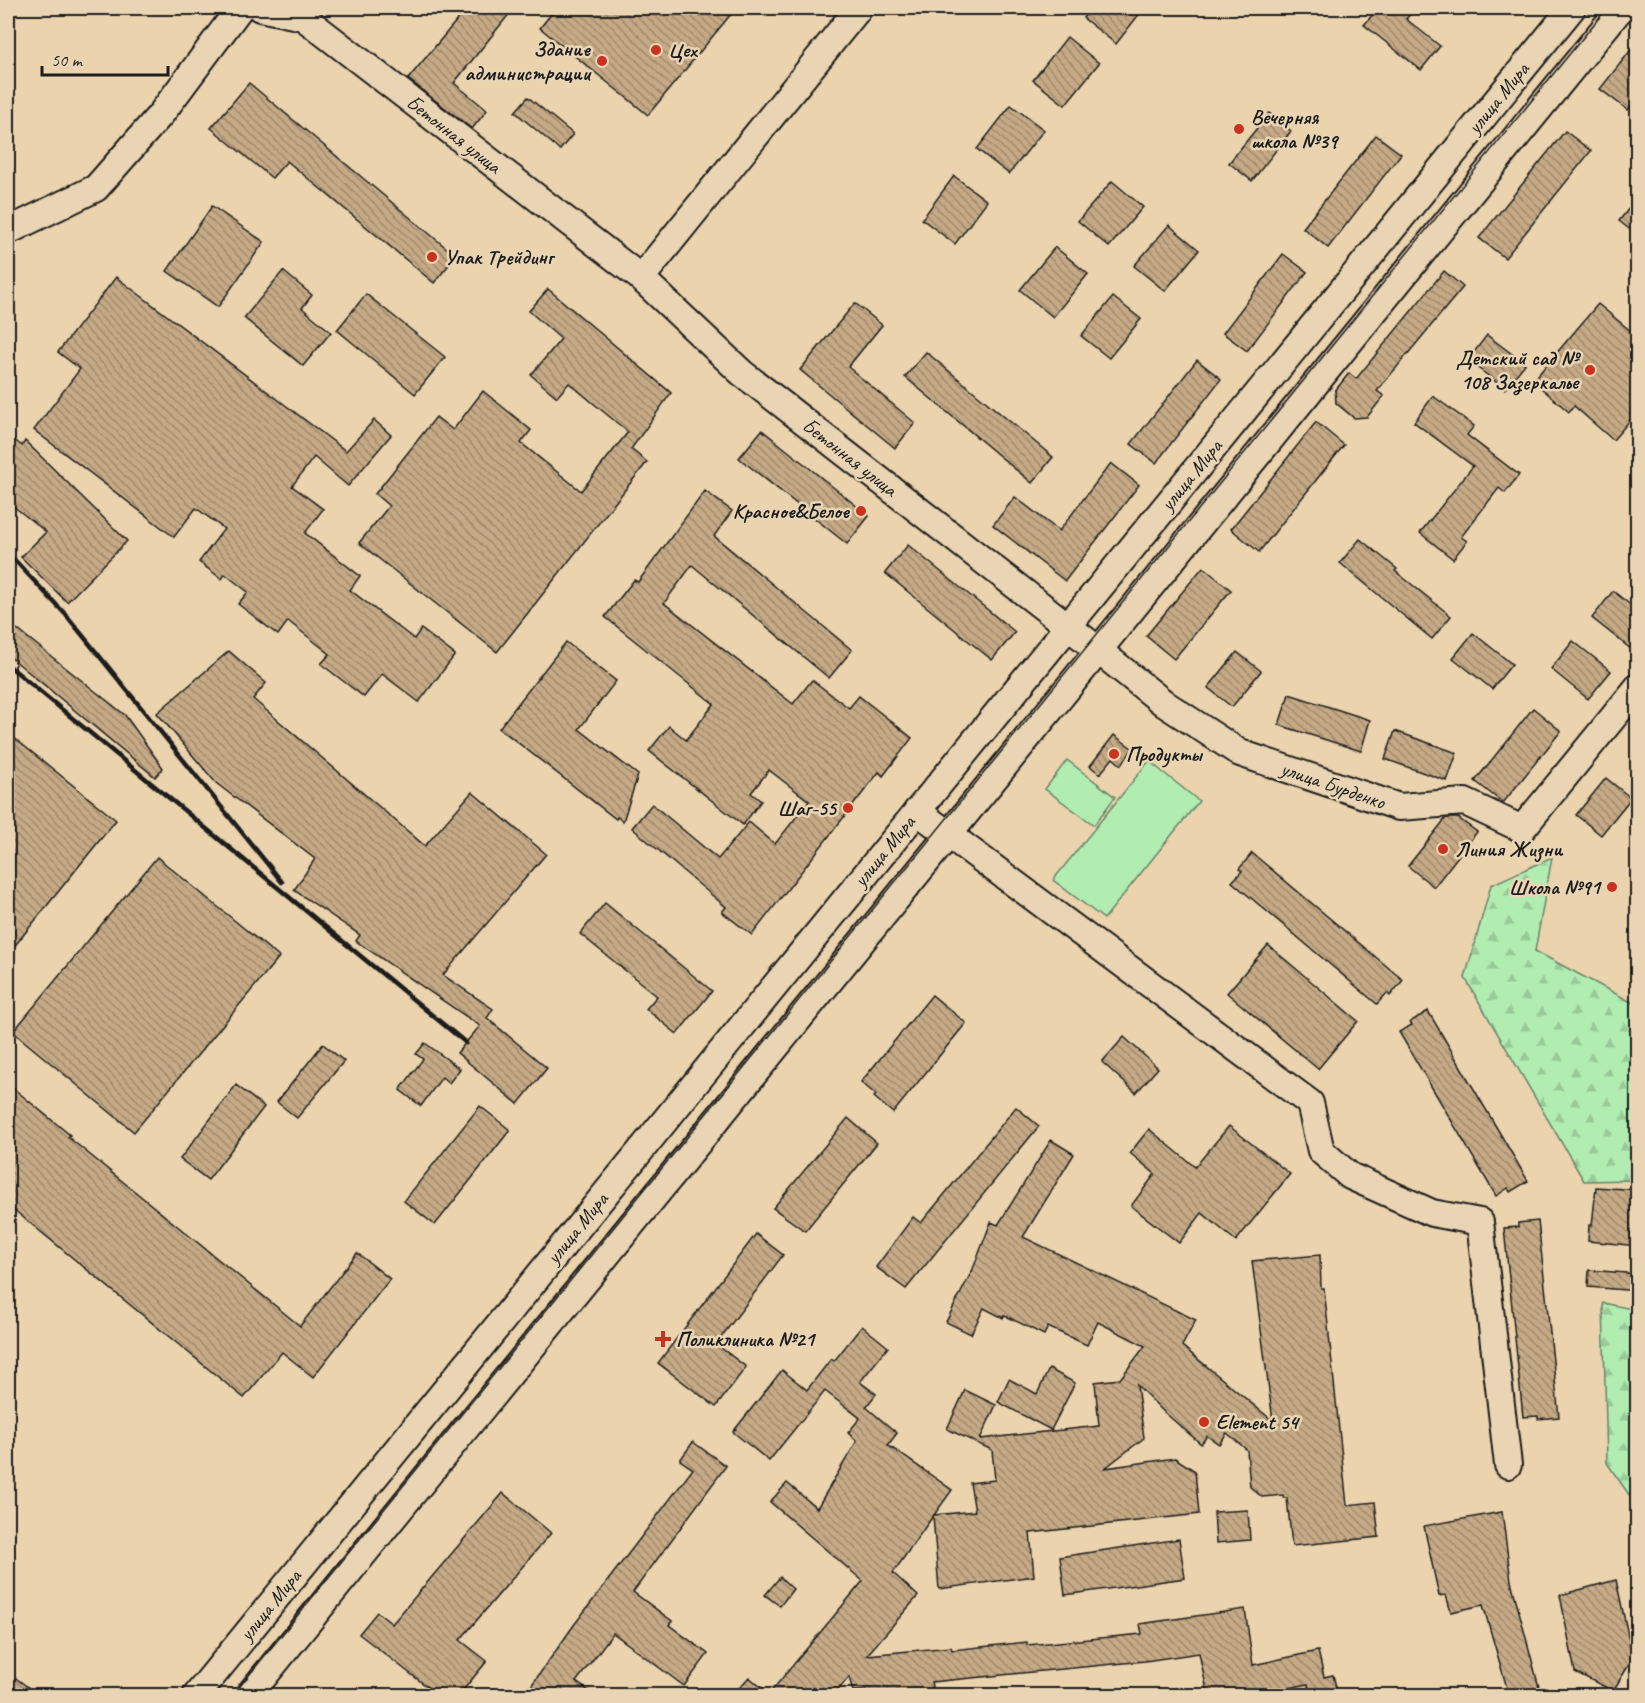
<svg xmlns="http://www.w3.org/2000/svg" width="1645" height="1703" font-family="Caveat,sans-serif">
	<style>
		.forest { fill: url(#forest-firs); stroke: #668466; stroke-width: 1.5 }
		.pitch { fill: #b1ecb1; stroke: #668466; stroke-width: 1.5 }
		.building { fill: url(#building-back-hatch); stroke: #1c1c1c; stroke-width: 1.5 }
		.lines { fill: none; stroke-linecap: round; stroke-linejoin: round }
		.minor-casing { stroke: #1c1c1c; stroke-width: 30 }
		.minor { stroke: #e9d5b3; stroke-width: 26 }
		.tram { stroke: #1c1c1c; stroke-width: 1.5 }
		.rail { stroke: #1c1c1c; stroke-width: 4.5 }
		.poi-dot { fill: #c8321e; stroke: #e9d5b3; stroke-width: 2 }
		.labels { text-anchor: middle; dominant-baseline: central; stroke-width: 5; stroke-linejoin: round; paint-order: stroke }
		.poi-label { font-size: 21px; font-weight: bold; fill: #1c1c1c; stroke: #e9d5b3; text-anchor: start }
		.street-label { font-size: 21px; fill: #1c1c1c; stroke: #e9d5b3 }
	</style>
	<defs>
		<pattern id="forest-firs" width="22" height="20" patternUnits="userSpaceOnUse" patternTransform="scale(1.5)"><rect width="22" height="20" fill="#b1ecb1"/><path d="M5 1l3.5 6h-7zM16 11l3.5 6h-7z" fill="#98ca98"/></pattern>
		<pattern id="building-back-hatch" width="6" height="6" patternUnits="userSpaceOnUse" patternTransform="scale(1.5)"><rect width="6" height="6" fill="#c6aa86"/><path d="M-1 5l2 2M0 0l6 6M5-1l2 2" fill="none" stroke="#a08a6d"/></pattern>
	</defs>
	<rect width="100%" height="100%" fill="#ebd3ae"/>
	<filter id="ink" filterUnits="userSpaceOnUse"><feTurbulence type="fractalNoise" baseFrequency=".0167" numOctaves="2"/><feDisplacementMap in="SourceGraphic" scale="12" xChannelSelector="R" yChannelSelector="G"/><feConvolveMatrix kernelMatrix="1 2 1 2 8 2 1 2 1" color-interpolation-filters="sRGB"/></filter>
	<g filter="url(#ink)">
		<g class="forest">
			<polygon points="1552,857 1535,951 1637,1005 1637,1180 1584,1181 1465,978 1491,885"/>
			<polygon points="1603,1303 1637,1310 1637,1506 1607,1463"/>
		</g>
		<g class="pitch">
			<polygon points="1067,760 1115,797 1094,825 1045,789"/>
			<polygon points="1149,761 1199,801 1104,919 1053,880"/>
		</g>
		<g class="building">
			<polygon points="467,8 514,8 454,83 487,110 472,129 408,79"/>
			<polygon points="556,8 736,8 648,115 540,28"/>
			<polygon points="1091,8 1144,8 1116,44 1083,18"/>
			<polygon points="1378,8 1415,8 1406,19 1440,46 1421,70 1364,25"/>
			<polygon points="1067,37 1099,63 1065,105 1033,80"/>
			<polygon points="1638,41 1638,98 1628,110 1600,89"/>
			<polygon points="249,83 456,256 434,283 287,161 272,178 211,128"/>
			<polygon points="528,97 573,134 560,150 515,112"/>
			<polygon points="1011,105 1044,130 1009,174 977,149"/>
			<polygon points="1269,113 1291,131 1252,181 1229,163"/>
			<polygon points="1565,131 1591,151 1505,258 1479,238"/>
			<polygon points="1376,135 1401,154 1328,248 1303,228"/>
			<polygon points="954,176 987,201 955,244 922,219"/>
			<polygon points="1112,181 1143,207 1109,247 1078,221"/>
			<polygon points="1638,197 1638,236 1619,221"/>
			<polygon points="212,206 264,242 218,307 167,271"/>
			<polygon points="1169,225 1199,250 1165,291 1134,266"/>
			<polygon points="1055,247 1088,274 1053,317 1020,290"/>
			<polygon points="1283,254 1307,272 1247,351 1223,333"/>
			<polygon points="283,271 312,295 302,308 331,332 303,366 244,318"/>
			<polygon points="1444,271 1463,287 1377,391 1384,396 1367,417 1354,418 1336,403 1335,391 1349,373 1356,379"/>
			<polygon points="116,277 346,451 374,420 391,435 348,486 314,457 292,486 323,509 305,533 360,576 350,590 414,639 421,629 455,655 419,702 382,674 364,697 321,664 330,654 288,621 278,635 238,604 248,592 225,574 222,579 199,562 224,529 196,508 174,537 34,430 80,369 58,352"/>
			<polygon points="548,289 671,393 631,449 647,462 497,652 359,543 389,506 375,494 436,417 453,430 483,391 531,430 521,443 581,491 628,432 569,383 557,397 531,375 561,339 529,311"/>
			<polygon points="366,294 445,357 415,394 337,330"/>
			<polygon points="1113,297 1141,319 1109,358 1081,336"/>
			<polygon points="855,303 882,325 848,367 915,423 895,448 800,370"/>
			<polygon points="1598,304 1638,337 1638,411 1613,440 1574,406 1569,412 1533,381"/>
			<polygon points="1487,335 1525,364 1505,389 1468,360"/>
			<polygon points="926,352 1053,457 1032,483 905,377"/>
			<polygon points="1197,360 1221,379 1156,463 1131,444"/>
			<polygon points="1433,396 1474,426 1467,435 1519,475 1505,493 1499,488 1461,537 1467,541 1453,559 1420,533 1473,466 1414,422"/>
			<polygon points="1316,422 1344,445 1259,552 1231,529"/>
			<polygon points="762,430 869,516 847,544 739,458"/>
			<polygon points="8,435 22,446 25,441 127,541 67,602 21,557 46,532 8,502"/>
			<polygon points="1111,463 1139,485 1065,581 993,525 1015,497 1059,531"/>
			<polygon points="705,491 732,511 714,536 852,650 829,678 692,565 664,603 793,704 812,680 849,708 859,696 912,738 883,776 879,772 752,935 722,912 726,907 632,828 652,804 718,859 749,822 775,844 809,801 769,770 751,793 761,801 743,825 649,751 669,726 686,740 714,704 605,617 634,580 638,582"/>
			<polygon points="1360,539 1397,569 1395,571 1451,616 1432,639 1340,563"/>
			<polygon points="908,545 1015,632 992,660 885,573"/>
			<polygon points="1203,567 1231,590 1174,659 1146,636"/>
			<polygon points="1613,591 1638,611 1638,641 1631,649 1592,618"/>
			<polygon points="8,622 125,715 163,768 155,777 8,655"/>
			<polygon points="1473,633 1512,664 1492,689 1453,658"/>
			<polygon points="1573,641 1611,671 1588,699 1551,669"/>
			<polygon points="566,642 616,681 579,729 638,775 623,821 617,817 616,819 499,728"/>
			<polygon points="229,651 266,683 253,699 425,846 472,792 546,854 443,975 493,1009 487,1018 547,1068 518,1104 457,1053 480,1026 356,941 360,935 294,890 315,859 216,783 157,713"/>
			<polygon points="1237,652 1261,671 1232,707 1208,688"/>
			<polygon points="1289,694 1370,720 1361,751 1279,725"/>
			<polygon points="1533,708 1561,731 1503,803 1475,781"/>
			<polygon points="1395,731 1457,753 1447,781 1385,759"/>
			<polygon points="8,733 116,820 8,954"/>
			<polygon points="1114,735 1133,749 1121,765 1113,758 1100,774 1090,766"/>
			<polygon points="1606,778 1631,798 1601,835 1576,815"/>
			<polygon points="1446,818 1458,818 1477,832 1434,887 1408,866"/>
			<polygon points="1252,853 1403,980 1390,996 1387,993 1377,1004 1232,882 1242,871 1239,869"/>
			<polygon points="157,857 279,957 134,1132 13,1032"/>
			<polygon points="605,903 712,991 677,1034 646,1009 657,996 580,934"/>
			<polygon points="1268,945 1358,1021 1318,1069 1227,993"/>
			<polygon points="932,995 966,1023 893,1113 874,1097 876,1095 861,1082"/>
			<polygon points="1428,1011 1528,1181 1510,1192 1508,1188 1496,1196 1399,1032 1412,1025 1410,1022"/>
			<polygon points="1124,1037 1158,1068 1136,1093 1102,1062"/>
			<polygon points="425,1043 460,1069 449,1083 442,1077 421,1106 400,1090 423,1059 416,1054"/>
			<polygon points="323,1044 344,1061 297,1118 277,1102"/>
			<polygon points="8,1084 70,1135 68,1137 300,1326 357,1253 390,1279 313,1377 282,1352 244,1398 8,1205"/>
			<polygon points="236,1085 264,1107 208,1180 180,1159"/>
			<polygon points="480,1106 510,1130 435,1225 404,1201"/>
			<polygon points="1016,1107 1039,1126 906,1289 876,1267 913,1217 921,1223"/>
			<polygon points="848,1118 877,1143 805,1231 773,1208"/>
			<polygon points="1229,1126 1290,1174 1236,1241 1202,1213 1179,1243 1131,1206 1155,1174 1130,1153 1149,1129 1195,1167"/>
			<polygon points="1051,1140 1074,1154 1023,1237 1196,1320 1182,1346 1273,1421 1252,1261 1320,1255 1321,1288 1324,1288 1347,1505 1375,1502 1379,1537 1292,1546 1287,1498 1284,1498 1283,1495 1262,1497 1250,1487 1247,1450 1227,1433 1219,1444 1207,1436 1201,1444 1164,1412 1137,1385 1144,1438 1105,1468 1175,1458 1195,1471 1199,1514 1030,1533 1034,1576 939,1589 933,1516 893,1573 918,1596 867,1655 951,1647 952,1650 1027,1642 1027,1645 1142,1634 1140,1624 1245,1609 1253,1665 1318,1651 1324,1677 1333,1675 1338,1695 1310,1695 1308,1684 1256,1695 1208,1695 1199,1653 1145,1661 931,1682 934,1695 866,1695 866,1690 853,1691 849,1677 834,1695 733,1695 749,1677 769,1694 863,1581 770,1502 787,1483 817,1508 857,1441 848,1433 860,1418 825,1391 769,1461 733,1432 782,1370 807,1390 831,1359 834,1361 862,1326 888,1347 860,1382 876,1394 866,1407 897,1433 888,1445 952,1490 934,1515 975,1511 970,1483 995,1480 992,1450 947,1429 965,1390 996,1405 980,1439 1099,1426 1095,1382 1120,1379 1145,1346 1098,1322 1087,1345 1048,1327 1044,1335 1004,1315 1003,1318 984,1308 971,1334 946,1322 973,1269 991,1222 998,1225"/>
			<polygon points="1596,1187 1638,1190 1638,1246 1588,1241 1589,1225 1592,1226"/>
			<polygon points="1538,1221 1559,1417 1538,1419 1538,1416 1523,1417 1504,1228 1518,1227 1518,1223"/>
			<polygon points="756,1234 783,1255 716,1344 746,1367 716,1407 658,1363"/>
			<polygon points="1589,1270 1638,1274 1638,1291 1588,1287"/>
			<polygon points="1049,1369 1075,1383 1051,1430 998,1402 1009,1379 1037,1394"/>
			<polygon points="693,1442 726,1466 633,1592 672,1621 669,1625 708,1654 684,1686 613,1633 576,1682 595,1695 545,1695 531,1686 574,1625 693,1469 680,1460"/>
			<polygon points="503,1493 551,1533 460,1640 487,1661 459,1695 438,1695 359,1634 377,1612 392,1624"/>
			<polygon points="1248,1510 1250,1540 1216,1543 1214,1512"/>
			<polygon points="1502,1512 1511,1581 1541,1695 1509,1695 1483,1605 1451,1612 1446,1595 1439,1596 1424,1526"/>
			<polygon points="1179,1539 1185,1578 1065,1595 1060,1557"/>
			<polygon points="780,1577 793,1589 780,1606 765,1595"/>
			<polygon points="1616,1580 1633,1658 1613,1691 1575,1672 1560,1595"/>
			<polygon points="8,1672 38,1695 8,1695"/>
		</g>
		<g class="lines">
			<g class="minor-casing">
				<g id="minor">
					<polyline points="260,8 303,17 641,278 742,373 1083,638 1165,704 1240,753 1399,807 1465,802 1522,829 1638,687"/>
					<polyline points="8,231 96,188 161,114 240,8"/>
					<polyline points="641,278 859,8"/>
					<polyline points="917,811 1310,1103 1321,1151 1350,1176 1432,1213 1480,1222 1508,1465"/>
					<polyline points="196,1696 1572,8"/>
					<polyline points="248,1696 1621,8"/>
				</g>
			</g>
			<use href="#minor" class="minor"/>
			<polyline class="tram" points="232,1696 1607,8"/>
			<g class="rail">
				<polyline points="8,553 67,616 282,882"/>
				<polyline points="8,665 466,1043"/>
			</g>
		</g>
	</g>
	<g class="poi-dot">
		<circle cx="656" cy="50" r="6"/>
		<circle cx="602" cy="61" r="6"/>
		<circle cx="1239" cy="129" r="6"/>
		<circle cx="432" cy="257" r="6"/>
		<circle cx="1590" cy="370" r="6"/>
		<circle cx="861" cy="511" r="6"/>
		<circle cx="1114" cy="754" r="6"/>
		<circle cx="848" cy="808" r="6"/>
		<circle cx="1443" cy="849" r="6"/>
		<circle cx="1612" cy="887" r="6"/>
		<path d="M660 1330h6v6h6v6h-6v6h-6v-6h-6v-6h6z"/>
		<circle cx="1204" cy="1422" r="6"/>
	</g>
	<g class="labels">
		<g class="poi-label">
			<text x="590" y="49" text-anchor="end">Здание<tspan x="590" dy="24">администрации</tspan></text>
			<text x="668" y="50">Цех</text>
			<text x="1251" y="117">Вечерняя<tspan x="1251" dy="24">школа №39</tspan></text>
			<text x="444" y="257">Упак Трейдинг</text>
			<text x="1578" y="358" text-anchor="end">Детский сад №<tspan x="1578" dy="24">108 Зазеркалье</tspan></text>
			<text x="849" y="511" text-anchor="end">Красное&amp;Белое</text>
			<text x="1126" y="754">Продукты</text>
			<text x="836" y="808" text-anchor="end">Шаг-55</text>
			<text x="1455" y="849">Линия Жизни</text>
			<text x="1600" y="887" text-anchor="end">Школа №91</text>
			<text x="676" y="1339">Поликлиника №21</text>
			<text x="1216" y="1422">Element 54</text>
		</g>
		<g class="street-label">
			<text transform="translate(1498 98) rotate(-51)">улица Мира</text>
			<text transform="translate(454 134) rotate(38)">Бетонная улица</text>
			<text transform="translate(850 457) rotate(38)">Бетонная улица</text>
			<text transform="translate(1191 475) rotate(-51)">улица Мира</text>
			<text transform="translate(1333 785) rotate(19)">улица Бурденко</text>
			<text transform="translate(884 851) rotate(-51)">улица Мира</text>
			<text transform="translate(577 1228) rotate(-51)">улица Мира</text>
			<text transform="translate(270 1605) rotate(-51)">улица Мира</text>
		</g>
	</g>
	<rect width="1645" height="1703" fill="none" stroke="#e9d5b3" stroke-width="30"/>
	<rect x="15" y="15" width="1615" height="1673" fill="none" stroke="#1c1c1c" stroke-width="2" filter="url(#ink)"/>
	<path d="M42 66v9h126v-9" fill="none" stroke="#1c1c1c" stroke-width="3"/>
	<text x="51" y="66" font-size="18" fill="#1c1c1c" stroke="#e9d5b3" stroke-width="4.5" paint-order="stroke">50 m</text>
</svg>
